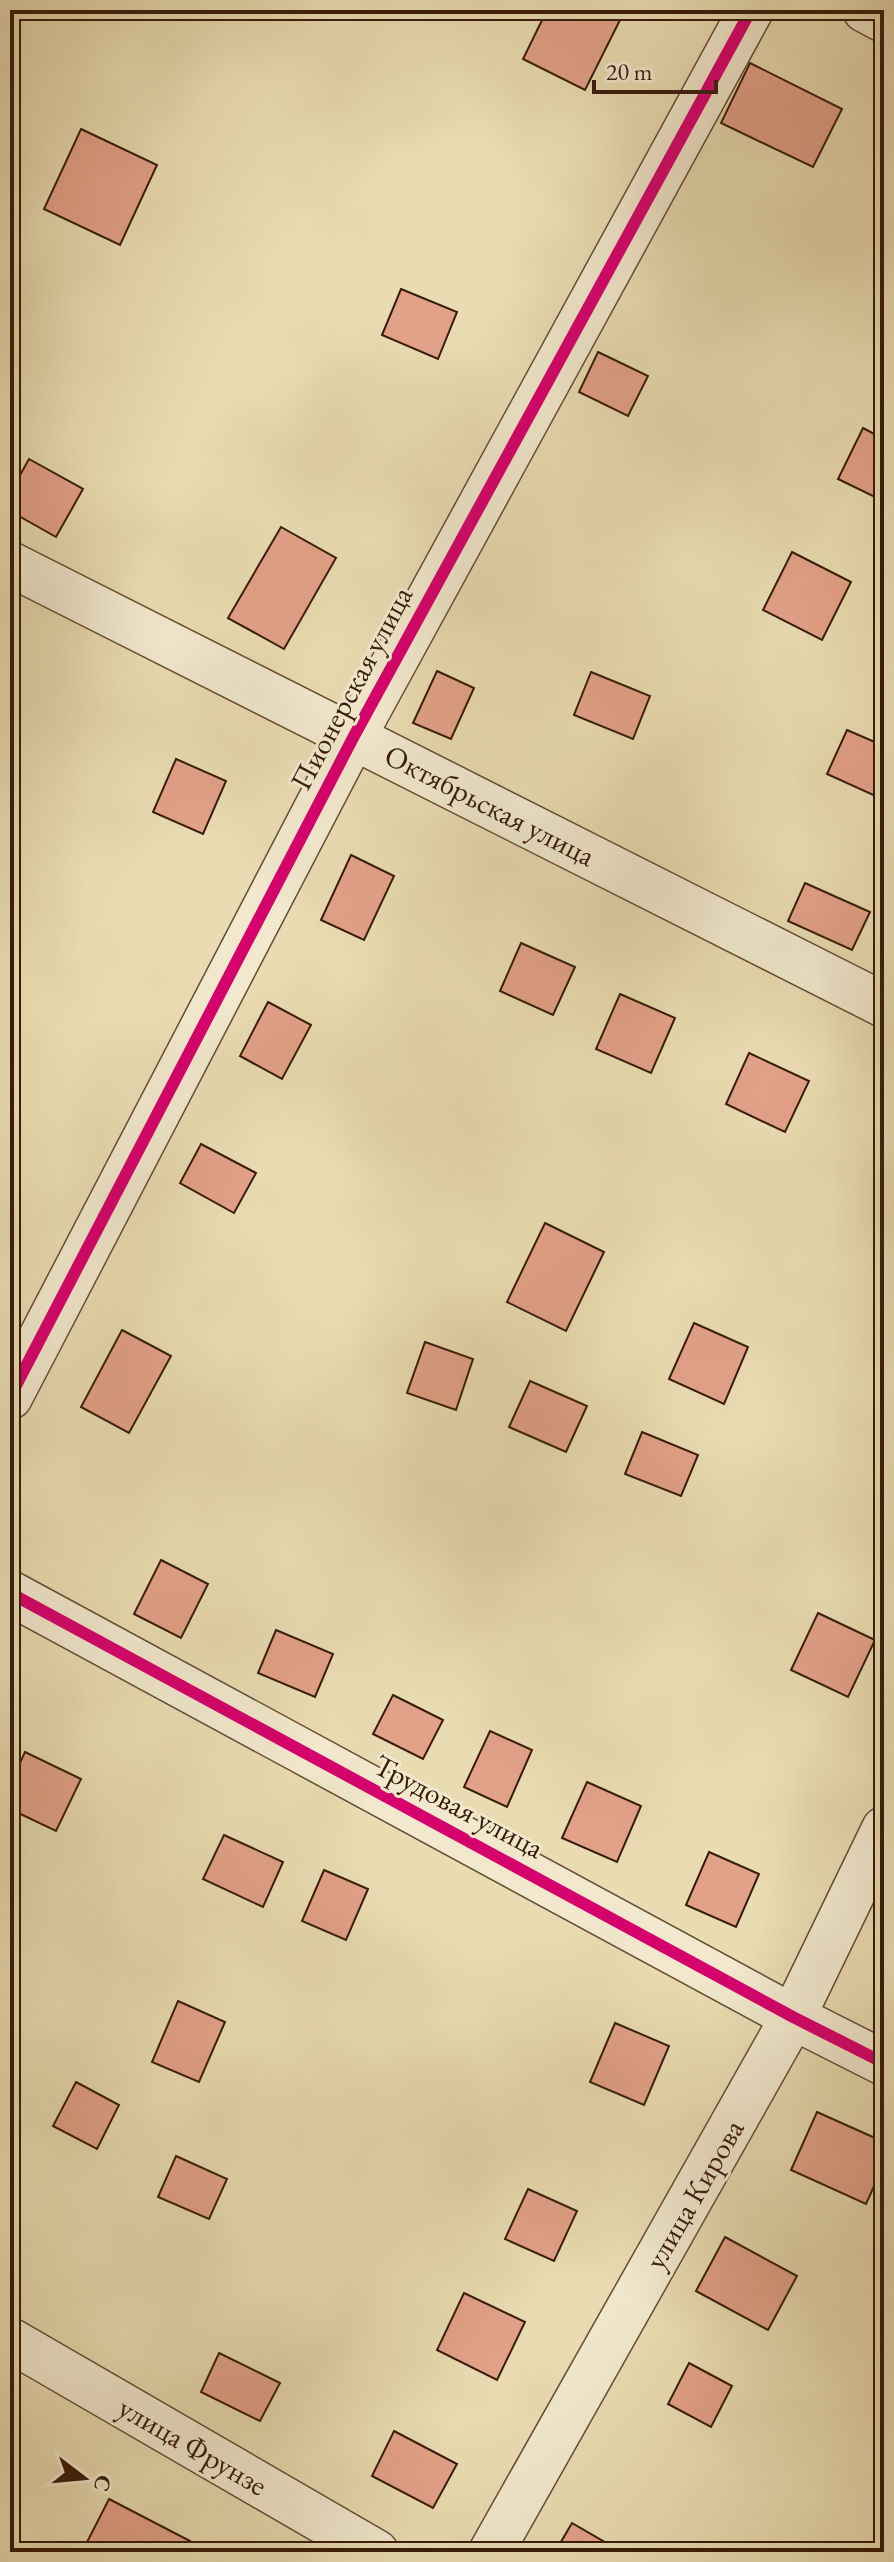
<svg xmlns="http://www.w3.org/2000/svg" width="894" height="2562" font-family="'EB Garamond',serif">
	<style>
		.building { fill: #e2a189; stroke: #371c0a; stroke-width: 2 }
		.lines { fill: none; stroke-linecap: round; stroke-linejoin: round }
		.street-casing { stroke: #644c34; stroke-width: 47 }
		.street { stroke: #f1e8cd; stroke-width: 44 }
		.cycleway-casing { stroke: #f1e8cd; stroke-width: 17 }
		.cycleway { stroke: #d6006c; stroke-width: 12 }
		.labels { text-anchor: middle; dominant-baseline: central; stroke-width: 6; stroke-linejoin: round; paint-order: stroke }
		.street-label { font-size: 30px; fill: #371c0a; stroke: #f1e8cd }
	</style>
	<rect width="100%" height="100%" fill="#e9dbb2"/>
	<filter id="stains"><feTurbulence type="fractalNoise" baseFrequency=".0025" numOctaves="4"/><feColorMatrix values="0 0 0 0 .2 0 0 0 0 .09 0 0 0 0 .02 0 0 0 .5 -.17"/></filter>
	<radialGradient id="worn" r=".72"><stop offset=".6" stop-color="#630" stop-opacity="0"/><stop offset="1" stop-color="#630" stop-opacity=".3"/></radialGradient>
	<g class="building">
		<polygon points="547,10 625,10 585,90 523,59"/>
		<polygon points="750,63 842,109 813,167 721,123"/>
		<polygon points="81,129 157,165 120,245 44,209"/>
		<polygon points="401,289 457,312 438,359 382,335"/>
		<polygon points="598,352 648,376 628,416 579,392"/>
		<polygon points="863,428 884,439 884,493 881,500 838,479"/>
		<polygon points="29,459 83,489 56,537 10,511 10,493"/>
		<polygon points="281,527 336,558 284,649 228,618"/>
		<polygon points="792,552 851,582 822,640 763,610"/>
		<polygon points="437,671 474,688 451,739 413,723"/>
		<polygon points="591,672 650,696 633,739 574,715"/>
		<polygon points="847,730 884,746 884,793 882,799 827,774"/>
		<polygon points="176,759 226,781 203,834 153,812"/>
		<polygon points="351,855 394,876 364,940 321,920"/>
		<polygon points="805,883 870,912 852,950 788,921"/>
		<polygon points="521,943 575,967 553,1015 500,991"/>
		<polygon points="620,994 675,1018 651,1073 596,1049"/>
		<polygon points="268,1002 311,1025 282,1079 240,1056"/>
		<polygon points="749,1053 809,1081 785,1132 726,1104"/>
		<polygon points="201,1144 256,1173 234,1213 180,1183"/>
		<polygon points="545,1223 604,1252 566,1331 507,1302"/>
		<polygon points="694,1323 748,1347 724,1404 669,1379"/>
		<polygon points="122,1330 171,1356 129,1433 81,1407"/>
		<polygon points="425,1342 473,1359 456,1410 407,1393"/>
		<polygon points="530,1381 587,1406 566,1452 509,1427"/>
		<polygon points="642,1432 698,1455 681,1496 625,1474"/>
		<polygon points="161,1560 208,1584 181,1638 134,1614"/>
		<polygon points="818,1613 875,1640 848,1697 791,1670"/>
		<polygon points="276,1630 333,1654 315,1697 258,1673"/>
		<polygon points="393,1695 443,1720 423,1759 373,1734"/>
		<polygon points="490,1731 532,1750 507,1807 464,1787"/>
		<polygon points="25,1752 81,1779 56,1831 10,1809 10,1784"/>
		<polygon points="587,1782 641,1806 617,1862 562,1838"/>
		<polygon points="224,1835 283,1862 263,1907 203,1879"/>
		<polygon points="709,1852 759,1874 736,1927 686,1905"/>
		<polygon points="324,1870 368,1889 346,1940 302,1921"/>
		<polygon points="178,2001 225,2022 199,2082 152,2062"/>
		<polygon points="615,2023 669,2046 644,2105 590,2082"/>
		<polygon points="76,2082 119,2105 97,2149 53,2126"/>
		<polygon points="817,2112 884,2142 884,2164 866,2204 791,2170"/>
		<polygon points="176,2156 227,2179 209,2219 158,2197"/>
		<polygon points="528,2189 577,2211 554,2261 505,2239"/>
		<polygon points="725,2237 797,2276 768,2330 696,2291"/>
		<polygon points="464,2293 525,2322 497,2380 437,2350"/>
		<polygon points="219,2353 280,2383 260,2421 201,2392"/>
		<polygon points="689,2363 732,2386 711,2427 668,2404"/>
		<polygon points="394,2431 457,2464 433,2508 372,2476"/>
		<polygon points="109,2499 190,2541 185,2552 92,2552 84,2548"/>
		<polygon points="572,2523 622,2552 555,2552"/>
	</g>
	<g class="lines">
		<g class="street-casing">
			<g id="street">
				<polyline points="865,10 884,20"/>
				<polyline points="10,564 884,1005"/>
				<polyline points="10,1397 354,736 751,10"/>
				<polyline points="10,1593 793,2017 884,2063"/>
				<polyline points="10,2340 376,2552"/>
				<polyline points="491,2552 793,2017 884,1829"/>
			</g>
		</g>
		<use href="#street" class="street"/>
		<g class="cycleway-casing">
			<g id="cycleway">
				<polyline points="10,1397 354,736 751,10"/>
				<polyline points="10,1593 793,2017 884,2063"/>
			</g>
		</g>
		<use href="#cycleway" class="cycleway"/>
	</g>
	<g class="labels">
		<g class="street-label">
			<text transform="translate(351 688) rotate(-62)">Пионерская улица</text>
			<text transform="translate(490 805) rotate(27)">Октябрьская улица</text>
			<text transform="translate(459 1806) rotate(28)">Трудовая улица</text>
			<text transform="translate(694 2194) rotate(-60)">улица Кирова</text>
			<text transform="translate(193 2446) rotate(30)">улица Фрунзе</text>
		</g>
	</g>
	<rect width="894" height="2562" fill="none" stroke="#e9dbb2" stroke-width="40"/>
	<rect x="12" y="12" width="870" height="2538" fill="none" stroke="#371c0a" stroke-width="4"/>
	<rect x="20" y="20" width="854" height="2522" fill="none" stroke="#371c0a" stroke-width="2"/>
	<g transform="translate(84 2478) rotate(106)" stroke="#f1e8cd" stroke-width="6" paint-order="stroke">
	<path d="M0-6L14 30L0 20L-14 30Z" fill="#371c0a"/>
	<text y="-12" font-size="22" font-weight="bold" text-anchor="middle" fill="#371c0a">С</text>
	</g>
	<path d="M594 80v12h122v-12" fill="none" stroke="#371c0a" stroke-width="4"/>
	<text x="606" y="80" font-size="24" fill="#371c0a" stroke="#f1e8cd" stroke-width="6" paint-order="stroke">20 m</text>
	<rect width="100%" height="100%" filter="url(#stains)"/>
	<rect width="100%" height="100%" fill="url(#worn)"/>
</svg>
